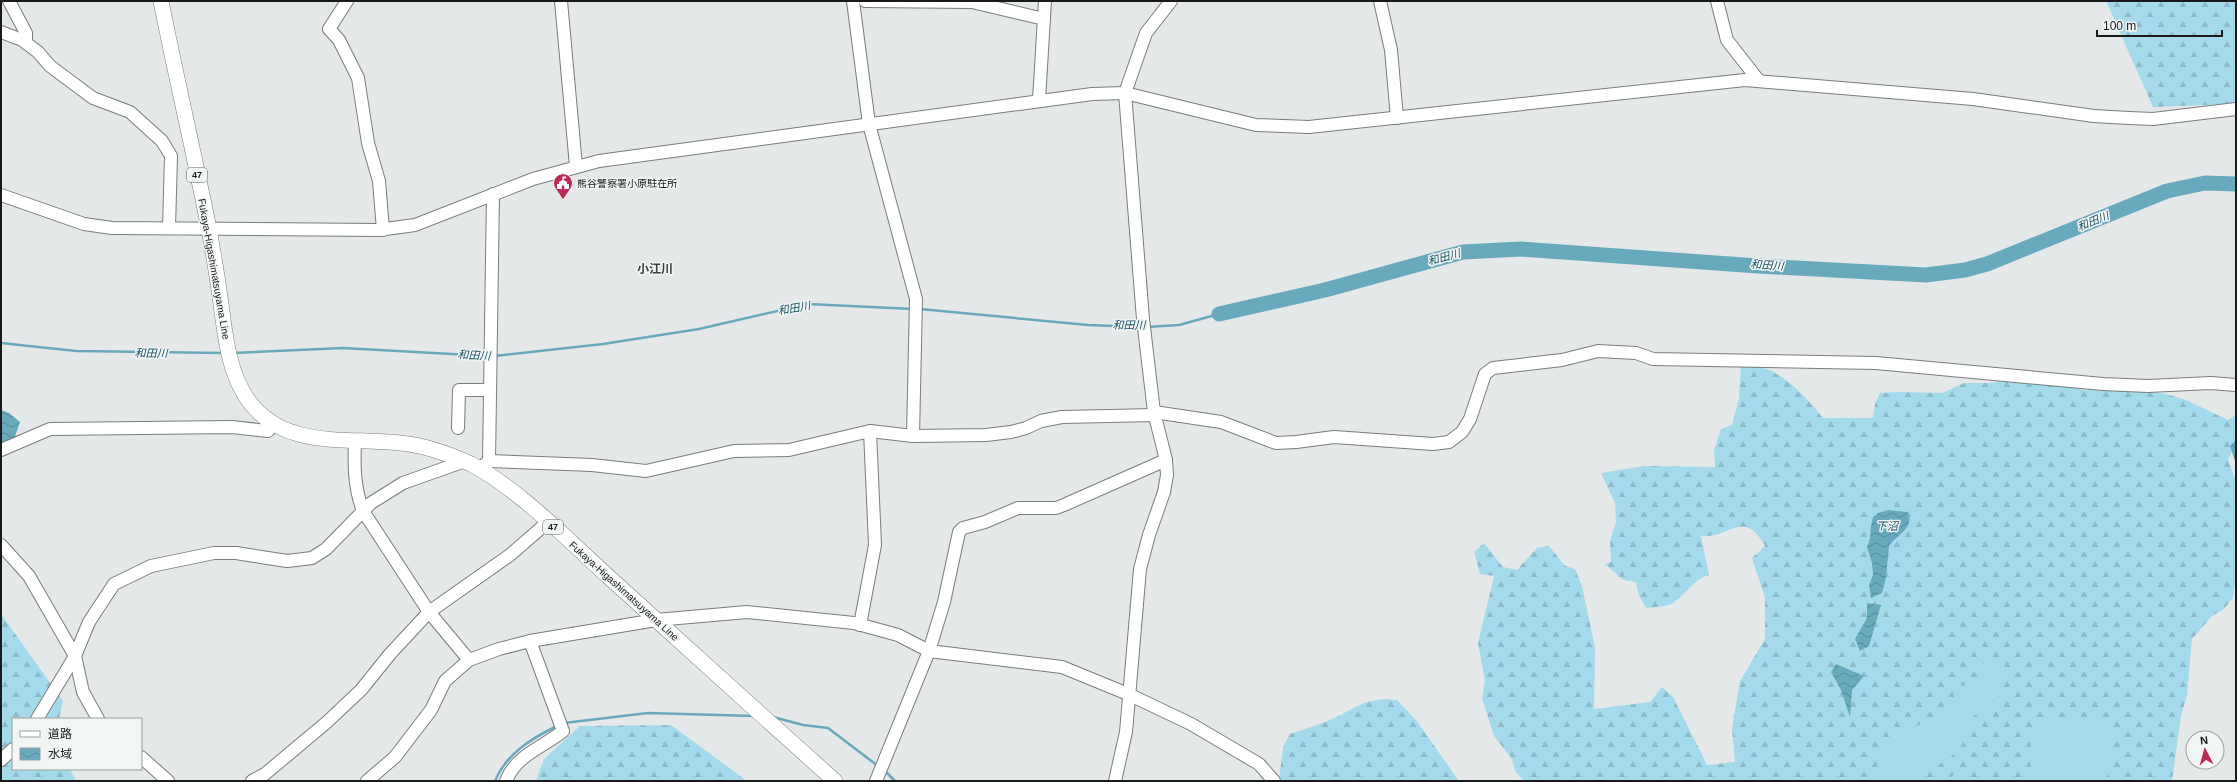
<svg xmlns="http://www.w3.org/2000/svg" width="2237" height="782" font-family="Helvetica,'Noto Sans JP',sans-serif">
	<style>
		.grass { fill: #a4daeb }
		.forest { fill: url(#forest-firs) }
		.water { fill: url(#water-waves) }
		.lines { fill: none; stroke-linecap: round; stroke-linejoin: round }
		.stream { stroke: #68a9be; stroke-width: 2.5 }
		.river { stroke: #68a9be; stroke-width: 15 }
		.minor-casing { stroke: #797c7d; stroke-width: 14 }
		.major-casing { stroke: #797c7d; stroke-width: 16 }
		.minor { stroke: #fff; stroke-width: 12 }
		.major { stroke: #fff; stroke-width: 15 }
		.labels { text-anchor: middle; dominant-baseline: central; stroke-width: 3; stroke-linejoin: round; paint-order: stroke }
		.shield { fill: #f2f5f6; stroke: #595b5b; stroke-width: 1 }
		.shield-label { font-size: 9px; font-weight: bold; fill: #181919 }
		.poi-label { font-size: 10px; fill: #181919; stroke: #f2f5f6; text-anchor: start }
		.street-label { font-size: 10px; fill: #181919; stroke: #f2f5f6 }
		.water-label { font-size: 11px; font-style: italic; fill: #195160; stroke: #f2f5f6 }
		.quarter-label { font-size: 12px; font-weight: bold; fill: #3b3d3e; stroke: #f2f5f6 }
	</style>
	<defs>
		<pattern id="forest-firs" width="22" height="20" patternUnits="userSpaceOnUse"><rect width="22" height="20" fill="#a4daeb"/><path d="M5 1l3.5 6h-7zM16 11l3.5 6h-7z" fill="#8cbac9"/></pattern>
		<pattern id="water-waves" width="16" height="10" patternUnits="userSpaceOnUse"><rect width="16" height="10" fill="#68a9be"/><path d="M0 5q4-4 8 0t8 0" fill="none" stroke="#55899a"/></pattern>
	</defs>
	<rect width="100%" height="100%" fill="#e5e8e9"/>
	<polygon class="grass" points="1990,645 2110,704 2172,781 1843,781 1874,736"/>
	<g class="forest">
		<polygon points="2106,1 2236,1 2236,104 2153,107"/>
		<path d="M1741 366C1747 366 1754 365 1760 367 1785 373 1808 399 1823 418H1873L1875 404 1880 393 1900 392 1942 393 1964 383H1991L2008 380 2062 385 2083 390 2143 391 2166 394 2186 400 2228 420 2236 415V443L2228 459 2236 482V581L2233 597 2224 609 2212 616 2192 639 2187 695 2181 716 2172 781H2100L2108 775 2110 757 2109 728C2090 712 2063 720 2039 719L2031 731V781H1971L1968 769 1961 768 1947 781H1912C1926 770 1945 764 1957 751 1968 741 1964 724 1975 715L1992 718C2002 701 1995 681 2006 668L1996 657 1987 658 1982 666 1984 673 1972 685 1953 686 1954 699C1945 706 1937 715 1927 721 1915 729 1898 728 1889 740 1879 753 1880 775 1863 781H1524L1515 771 1512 759 1494 736 1482 698 1485 681 1478 643 1494 576 1480 574 1474 552 1484 543 1503 567 1517 570 1537 548 1549 546 1565 566 1575 569 1582 586 1595 648 1594 709 1650 702 1662 687 1673 697 1707 765 1735 762 1732 729 1740 681 1765 639V598L1752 558 1765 546C1744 507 1729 539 1701 536L1709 575C1693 579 1686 596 1671 604 1665 607 1654 607 1646 608L1639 596 1636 582 1623 580 1605 564 1611 562 1610 541 1616 522 1615 503 1601 473 1644 466 1715 467 1714 450 1721 429 1732 425 1739 398Z"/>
		<polygon points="1,614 63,701 59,719 13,719 13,769 70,769 76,781 1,781"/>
		<path d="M1386 699 1397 700 1416 720 1459 781H1279L1283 747 1290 734C1305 729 1320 725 1334 718 1357 708 1359 701 1386 699Z"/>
		<polygon points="671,725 747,781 536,781 544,759 580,726"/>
	</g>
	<g class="water">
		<polygon points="1,410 9,413 20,422 12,445 1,450"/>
		<polygon points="2236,440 2236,464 2230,446"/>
		<path d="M1888 510 1907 512C1917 527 1895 536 1889 546L1886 577 1882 593 1871 598 1869 585 1873 575 1872 563 1867 547 1870 538 1871 526 1873 517 1878 513Z"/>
		<polygon points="1867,603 1881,605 1869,646 1860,651 1855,639 1867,618"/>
		<polygon points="1836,664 1864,676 1852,690 1850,717 1841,690 1831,672"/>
	</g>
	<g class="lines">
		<g class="stream">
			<polyline points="920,309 1088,325 1140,327"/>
			<polyline points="1147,327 1179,325 1219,314"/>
			<polyline points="1,343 76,351 224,353"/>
			<polyline points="233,353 343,348 488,356"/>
			<polyline points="495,356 603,344 699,329 808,304 913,309"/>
			<polyline points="773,717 803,725 828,728 878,766"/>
			<polyline points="564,723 648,713 754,716"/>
			<polyline points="885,771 895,781"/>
			<path d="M495 781C506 754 532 738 557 726"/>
		</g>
		<polyline class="river" points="1219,314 1325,290 1463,252 1521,249 1758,266 1926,275 1965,270 1987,264 2167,191 2205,183 2236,184"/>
		<g class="minor-casing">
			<g id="minor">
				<polyline points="9,1 26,33 26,43"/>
				<polyline points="347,1 329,29 339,40 358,78 368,143 379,181 383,230"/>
				<polyline points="561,1 576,166"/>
				<polyline points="853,1 869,124 916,299 913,436"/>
				<polyline points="865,1 972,2 1044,19"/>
				<polyline points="1380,1 1391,50 1397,118"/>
				<polyline points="1717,1 1727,40 1759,81"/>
				<polyline points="1,32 22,40 38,52 50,66 93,98 130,112 162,141 171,156 169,228"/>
				<polyline points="1039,100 1045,1"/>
				<polyline points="1,195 84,224 112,228 378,230 415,225 533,179 599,161 1092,94 1125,93 1256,125 1309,127 1745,80 1973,99 2094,116 2129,118 2153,119 2236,109"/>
				<polyline points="1154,412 1221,422 1276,443 1296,442 1334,437 1433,444 1449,442 1462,432 1470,419 1485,374 1493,368 1562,360 1598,351 1636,353 1653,359 1876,363 2103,384 2148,386 2211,383 2236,385"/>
				<polyline points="458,428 459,390 490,390"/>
				<path d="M355 440C354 466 354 487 363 511L429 612 469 660"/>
				<polyline points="1,450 50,429 232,427 268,431 273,424"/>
				<polyline points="489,461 592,465 646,471 734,451 789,450 870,431 913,436 986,435 1011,432 1026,428 1041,421 1062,417 1155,415"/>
				<polyline points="484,465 489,461 493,194"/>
				<polyline points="1,545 29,576 75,656 83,692 98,719"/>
				<polyline points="860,625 875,545 870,431"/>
				<polyline points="37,719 75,656 89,622 114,584 151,566 214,553 236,553 287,561 312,558 326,549 371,503 403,483 465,461"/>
				<polyline points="141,757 168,781"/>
				<polyline points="1,760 13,749"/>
				<polyline points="252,781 265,774 327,722 361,690 390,654 429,612 510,555 548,522"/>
				<polyline points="367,781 395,757 431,710 445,681 469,660 499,649 530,641 656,620 747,612 854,623 898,635 929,651 1062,667 1128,694 1191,724 1259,764 1274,781"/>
				<path d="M506 781C516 755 542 748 563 731L530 641"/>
				<polyline points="876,781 929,651 944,602 959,532 963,528 985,522 1018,508 1056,508 1064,505 1166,460"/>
				<polyline points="1115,781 1126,732 1140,569 1149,535 1164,492 1167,475 1166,460 1154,412 1143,319 1125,93 1146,33 1171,1"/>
			</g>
		</g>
		<g class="major-casing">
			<path id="major" d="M161 1C176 77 194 153 209 229 213 252 217 274 220 297 225 331 227 370 248 400 284 450 347 437 400 443 424 445 449 454 471 464 519 489 571 543 611 579 686 647 760 714 835 781"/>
		</g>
		<use href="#minor" class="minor"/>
		<use href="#major" class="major"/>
	</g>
	<defs>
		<g id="civic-pin" transform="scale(1)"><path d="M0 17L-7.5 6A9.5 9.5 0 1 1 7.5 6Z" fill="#bb2b53" stroke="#f2f5f6"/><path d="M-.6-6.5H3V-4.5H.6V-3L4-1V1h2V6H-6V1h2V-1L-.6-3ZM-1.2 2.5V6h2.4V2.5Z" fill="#fff"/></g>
	</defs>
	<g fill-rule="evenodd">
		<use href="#civic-pin" x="563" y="183"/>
	</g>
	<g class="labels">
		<g class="shield">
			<rect x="187" y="168" width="20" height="14" rx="3"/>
			<rect x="543" y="520" width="20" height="14" rx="3"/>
		</g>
		<g class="shield-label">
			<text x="197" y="175">47</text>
			<text x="553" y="527">47</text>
		</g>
		<g class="poi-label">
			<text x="577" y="183">熊谷警察署小原駐在所</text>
		</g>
		<g class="street-label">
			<text transform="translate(214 269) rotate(80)">Fukaya-Higashimatsuyama Line</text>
			<text transform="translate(624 591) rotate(42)">Fukaya-Higashimatsuyama Line</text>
		</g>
		<g class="water-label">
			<text transform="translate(2093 221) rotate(-22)">和田川</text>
			<text transform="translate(1444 257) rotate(-15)">和田川</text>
			<text transform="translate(1767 265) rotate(4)">和田川</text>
			<text transform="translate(794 308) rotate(-10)">和田川</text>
			<text x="1129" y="325">和田川</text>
			<text transform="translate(151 353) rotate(1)">和田川</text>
			<text transform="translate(474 355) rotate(3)">和田川</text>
			<text x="1887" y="526">下沼</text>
		</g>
		<g class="quarter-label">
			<text x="655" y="269">小江川</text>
		</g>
	</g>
	<rect width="2237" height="782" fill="none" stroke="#181919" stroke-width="4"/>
	<rect x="12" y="718" width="130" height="52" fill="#f2f5f6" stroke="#9b9d9e"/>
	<rect x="20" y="731" width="20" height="6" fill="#ffffff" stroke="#9b9d9e"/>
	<text x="48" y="738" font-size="12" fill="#181919">道路</text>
	<rect x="20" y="748" width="20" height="12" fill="url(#water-waves)" stroke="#9b9d9e"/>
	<text x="48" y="758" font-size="12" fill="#181919">水域</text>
	<g transform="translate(2205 750) rotate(354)"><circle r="19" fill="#f2f5f6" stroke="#9b9d9e"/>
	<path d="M0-3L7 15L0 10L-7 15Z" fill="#bb2b53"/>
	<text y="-6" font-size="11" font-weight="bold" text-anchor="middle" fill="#181919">N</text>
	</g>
	<path d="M2097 30v6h125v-6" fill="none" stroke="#181919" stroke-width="2"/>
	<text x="2103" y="30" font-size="12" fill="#181919" stroke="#f2f5f6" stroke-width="3" paint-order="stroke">100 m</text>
</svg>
